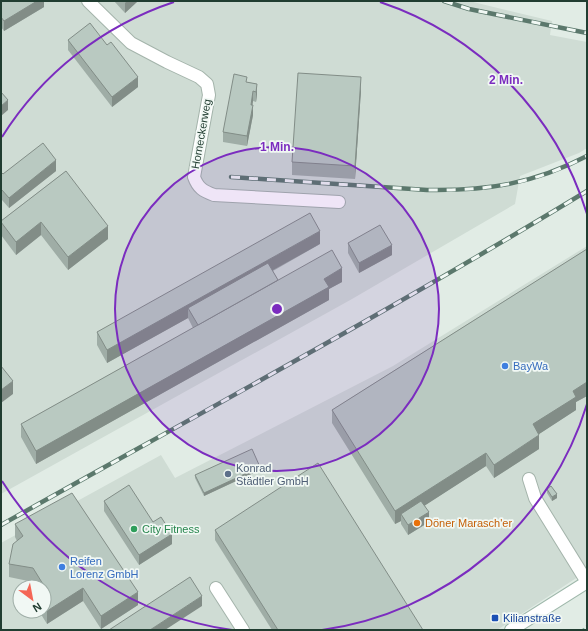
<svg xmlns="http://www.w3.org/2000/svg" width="588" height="631" font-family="Arial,sans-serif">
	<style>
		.built { fill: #cfdcd4; fill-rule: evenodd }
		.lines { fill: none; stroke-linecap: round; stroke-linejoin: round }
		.minor-casing { stroke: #a4b4ab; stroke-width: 14 }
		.secondary-casing { stroke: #9fb8ab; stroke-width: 14 }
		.path { stroke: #80b09a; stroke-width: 2.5; stroke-dasharray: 2 3; stroke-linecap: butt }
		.minor { stroke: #fff; stroke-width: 12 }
		.secondary { stroke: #fff; stroke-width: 12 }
		.rail-casing { stroke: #5b786c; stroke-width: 4.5 }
		.rail { stroke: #f1f8f4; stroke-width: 3; stroke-dasharray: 9; stroke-linecap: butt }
		.wall { fill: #9fada6 }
		.shaded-wall { fill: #828d87 }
		.building { fill: #b9c9c1; stroke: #828d87 }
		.ring { fill: none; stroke: #7b2cbf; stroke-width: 2 }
		.shop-dot { fill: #3f7fe0; stroke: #f1f8f4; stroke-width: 1.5 }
		.service-dot { fill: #5c6f8a; stroke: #f1f8f4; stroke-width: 1.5 }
		.food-dot { fill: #e8710a; stroke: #f1f8f4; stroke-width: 1.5 }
		.leisure-dot { fill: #2e9e5b; stroke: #f1f8f4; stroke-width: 1.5 }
		.transit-dot { fill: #1a4fb4; stroke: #f1f8f4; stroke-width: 1.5 }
		.labels { text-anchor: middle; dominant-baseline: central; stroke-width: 3.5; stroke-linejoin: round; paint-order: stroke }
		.street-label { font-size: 11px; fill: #213d31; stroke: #f1f8f4 }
		.shop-label { font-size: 11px; fill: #366cbe; stroke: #f1f8f4; text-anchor: start }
		.service-label { font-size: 11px; fill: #4e5e75; stroke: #f1f8f4; text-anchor: start }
		.food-label { font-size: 11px; fill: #c56008; stroke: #f1f8f4; text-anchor: start }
		.leisure-label { font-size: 11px; fill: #27864d; stroke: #f1f8f4; text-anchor: start }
		.transit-label { font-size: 11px; fill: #164399; stroke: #f1f8f4; text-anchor: start }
		.centre { fill: #7b2cbf; stroke: #f1f8f4; stroke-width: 2 }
		.ring-label { font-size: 12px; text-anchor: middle; font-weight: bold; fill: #7b2cbf; stroke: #f1f8f4; stroke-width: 3.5; stroke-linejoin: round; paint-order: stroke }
	</style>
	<rect width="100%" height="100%" fill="#e1ece5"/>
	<g class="built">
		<polygon points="1,1 469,1 552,21 550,35 587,42 587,148 579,153 520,176 515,204 352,299 1,494"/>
		<path d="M587 246V571L497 630H1V543L161 455 175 478 393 366ZM20 587H44V611H20Z"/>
	</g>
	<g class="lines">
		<g class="minor-casing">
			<g id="minor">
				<path d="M88 1 131 43 167 62 199 77 207 84 209 95 194 177C198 188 203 191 214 195L339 202"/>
				<polyline points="529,479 535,498 587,582"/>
				<polyline points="216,588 243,630"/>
			</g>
		</g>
		<g class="secondary-casing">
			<polyline id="secondary" points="511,630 587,582"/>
		</g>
		<polyline class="path" points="583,630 587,626"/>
		<use href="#minor" class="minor"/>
		<use href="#secondary" class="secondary"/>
		<g class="rail-casing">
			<g id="rail">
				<polyline points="444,1 469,9 587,33"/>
				<path d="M231 177 427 190C487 191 533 184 587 156"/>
				<path d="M1 525C197 415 395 308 587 191"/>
			</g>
		</g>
		<use href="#rail" class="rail"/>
	</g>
	<g class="wall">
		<polygon points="1,1 44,1 44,7 4,31 1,27"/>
		<polygon points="114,1 138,1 125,13"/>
		<polygon points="68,40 138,87 112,107 68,50"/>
		<polygon points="247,82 257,84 257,94 256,102 253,101 252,105 253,115 247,146 223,142 223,132"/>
		<polygon points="361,90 355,179 292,175 292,162"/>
		<polygon points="56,171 9,208 2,200 1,201 3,174"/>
		<polygon points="66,171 108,239 68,270 41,235 16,255 1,235 1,221"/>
		<polygon points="348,243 392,255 359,273 348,253"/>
		<polygon points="320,244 273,271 278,280 342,282 329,289 329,300 36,464 21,437 21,424 193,328 188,318 107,363 97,345 97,332"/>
		<polygon points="587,249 587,396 576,402 576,410 539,434 539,449 494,478 486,466 425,505 429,522 408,535 401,524 401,521 395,524 332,423 332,410"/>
		<polygon points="260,470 204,496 195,478 195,475"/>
		<polygon points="547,489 557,498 552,501 547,493"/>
		<polygon points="104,501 153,522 172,544 139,565 104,511"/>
		<polygon points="15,524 138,605 101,629 83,601 47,624 39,611 44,611 44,587 36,587 33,582 9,577 9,564 17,541 15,537"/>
		<polygon points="215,530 423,630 272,630 215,540"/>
	</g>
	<g class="shaded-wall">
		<polygon points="37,1 44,1 44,7 4,31 4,21"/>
		<polygon points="127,1 138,1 125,13 125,3"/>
		<polygon points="138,77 138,87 112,107 112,97"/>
		<polygon points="361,77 361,90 355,179 355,166"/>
		<polygon points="257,84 257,94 256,102 256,92"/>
		<polygon points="253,91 253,101 251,115 251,105"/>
		<polygon points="8,100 8,110 1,116 1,106"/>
		<polygon points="253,105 253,115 247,146 247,136"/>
		<polygon points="56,160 56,171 9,208 9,198"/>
		<polygon points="2,190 2,200 1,201 1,191"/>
		<polygon points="41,222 41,235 16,255 16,242"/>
		<polygon points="108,226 108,239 68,270 68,257"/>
		<polygon points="320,231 320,244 192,315 188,308 188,318 107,363 107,350"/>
		<polygon points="392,245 392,255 359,273 359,263"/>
		<polygon points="342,268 342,282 329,289 329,300 36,464 36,451"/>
		<polygon points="13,381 13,394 1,403 1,390"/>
		<polygon points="587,382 587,396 576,402 576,410 533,438 533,424 573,391"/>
		<polygon points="539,435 539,449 494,478 494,465"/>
		<polygon points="486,453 486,466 404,519 401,514 401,521 395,524 395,511"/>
		<polygon points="260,467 260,470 204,496 204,493"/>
		<polygon points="557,494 557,498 552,501 552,497"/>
		<polygon points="429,512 429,522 408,535 408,525"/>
		<polygon points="172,534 172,544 139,565 139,555"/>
		<polygon points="83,588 83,601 47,624 47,611"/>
		<polygon points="138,592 138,605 101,629 101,616"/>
		<polygon points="202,596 202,606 165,630 150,630"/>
	</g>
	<g class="building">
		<polygon points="1,1 37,1 4,21 1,17"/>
		<polygon points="90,23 107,45 111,42 138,77 112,97 68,40"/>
		<polygon points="298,73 361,77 355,166 292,162"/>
		<polygon points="234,74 247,77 246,82 257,84 256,92 253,91 251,105 253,105 247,136 223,132"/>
		<polygon points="1,92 8,100 1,106"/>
		<polygon points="43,143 56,160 9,198 2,190 1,191 1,172 3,174"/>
		<polygon points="66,171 108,226 68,257 41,222 16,242 1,222 1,221"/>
		<polygon points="310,213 320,231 107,350 97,332"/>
		<polygon points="380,225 392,245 359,263 348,243"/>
		<polygon points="587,249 587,382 573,391 576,397 533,424 539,435 494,465 486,453 395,511 332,410"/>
		<polygon points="332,250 342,268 324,279 329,287 36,451 21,424"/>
		<polygon points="268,263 278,280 198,325 188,308"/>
		<polygon points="1,366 13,381 1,390"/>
		<polygon points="252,449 260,467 204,493 195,475"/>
		<polygon points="318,463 423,630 278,630 215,530"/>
		<polygon points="129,485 153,522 161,517 172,534 139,555 104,501"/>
		<polygon points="551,486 557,494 552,497 547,489"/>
		<polygon points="72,493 138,592 101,616 83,588 47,611 44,605 44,590 46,589 33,568 9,564 13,544 23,536 15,524"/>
		<polygon points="421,501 429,512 408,525 401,514"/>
		<polygon points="190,577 202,596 150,630 109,630"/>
	</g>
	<circle cx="277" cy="309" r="162" fill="#7b2cbf" fill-opacity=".12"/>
	<g class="ring">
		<circle cx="277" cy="309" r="162"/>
		<path d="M587 404A324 324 0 0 1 322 630M232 630A324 324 0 0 1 2 481M2 137A324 324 0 0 1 174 2M380 2A324 324 0 0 1 587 214"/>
	</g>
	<g class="shop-dot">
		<circle cx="505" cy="366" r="4"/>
		<circle cx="62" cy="567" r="4"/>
	</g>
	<circle class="service-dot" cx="228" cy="474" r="4"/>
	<circle class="food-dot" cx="417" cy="523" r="4"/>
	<circle class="leisure-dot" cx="134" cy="529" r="4"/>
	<rect class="transit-dot" x="491" y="614" width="8" height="8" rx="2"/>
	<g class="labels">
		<g class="street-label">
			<text transform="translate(201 134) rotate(-80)">Horneckerweg</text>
		</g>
		<g class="shop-label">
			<text x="513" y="366">BayWa</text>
			<text x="70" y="561">Reifen<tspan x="70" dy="13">Lorenz GmbH</tspan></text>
		</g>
		<g class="service-label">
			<text x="236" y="468">Konrad<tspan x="236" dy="13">Städtler GmbH</tspan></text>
		</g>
		<g class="food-label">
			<text x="425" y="523">Döner Marasch'er</text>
		</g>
		<g class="leisure-label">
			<text x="142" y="529">City Fitness</text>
		</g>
		<g class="transit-label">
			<text x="503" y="618">Kilianstraße</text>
		</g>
	</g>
	<circle cx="277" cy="309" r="6" class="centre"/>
	<g class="ring-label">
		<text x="506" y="84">2 Min.</text>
		<text x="277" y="151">1 Min.</text>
	</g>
	<rect width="588" height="631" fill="none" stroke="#213d31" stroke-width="4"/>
	<g transform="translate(32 599) rotate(148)"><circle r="19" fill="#f1f8f4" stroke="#9eada6"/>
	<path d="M0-3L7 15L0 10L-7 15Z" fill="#f46656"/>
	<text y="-6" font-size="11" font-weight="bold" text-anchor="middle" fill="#213d31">N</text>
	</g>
</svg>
